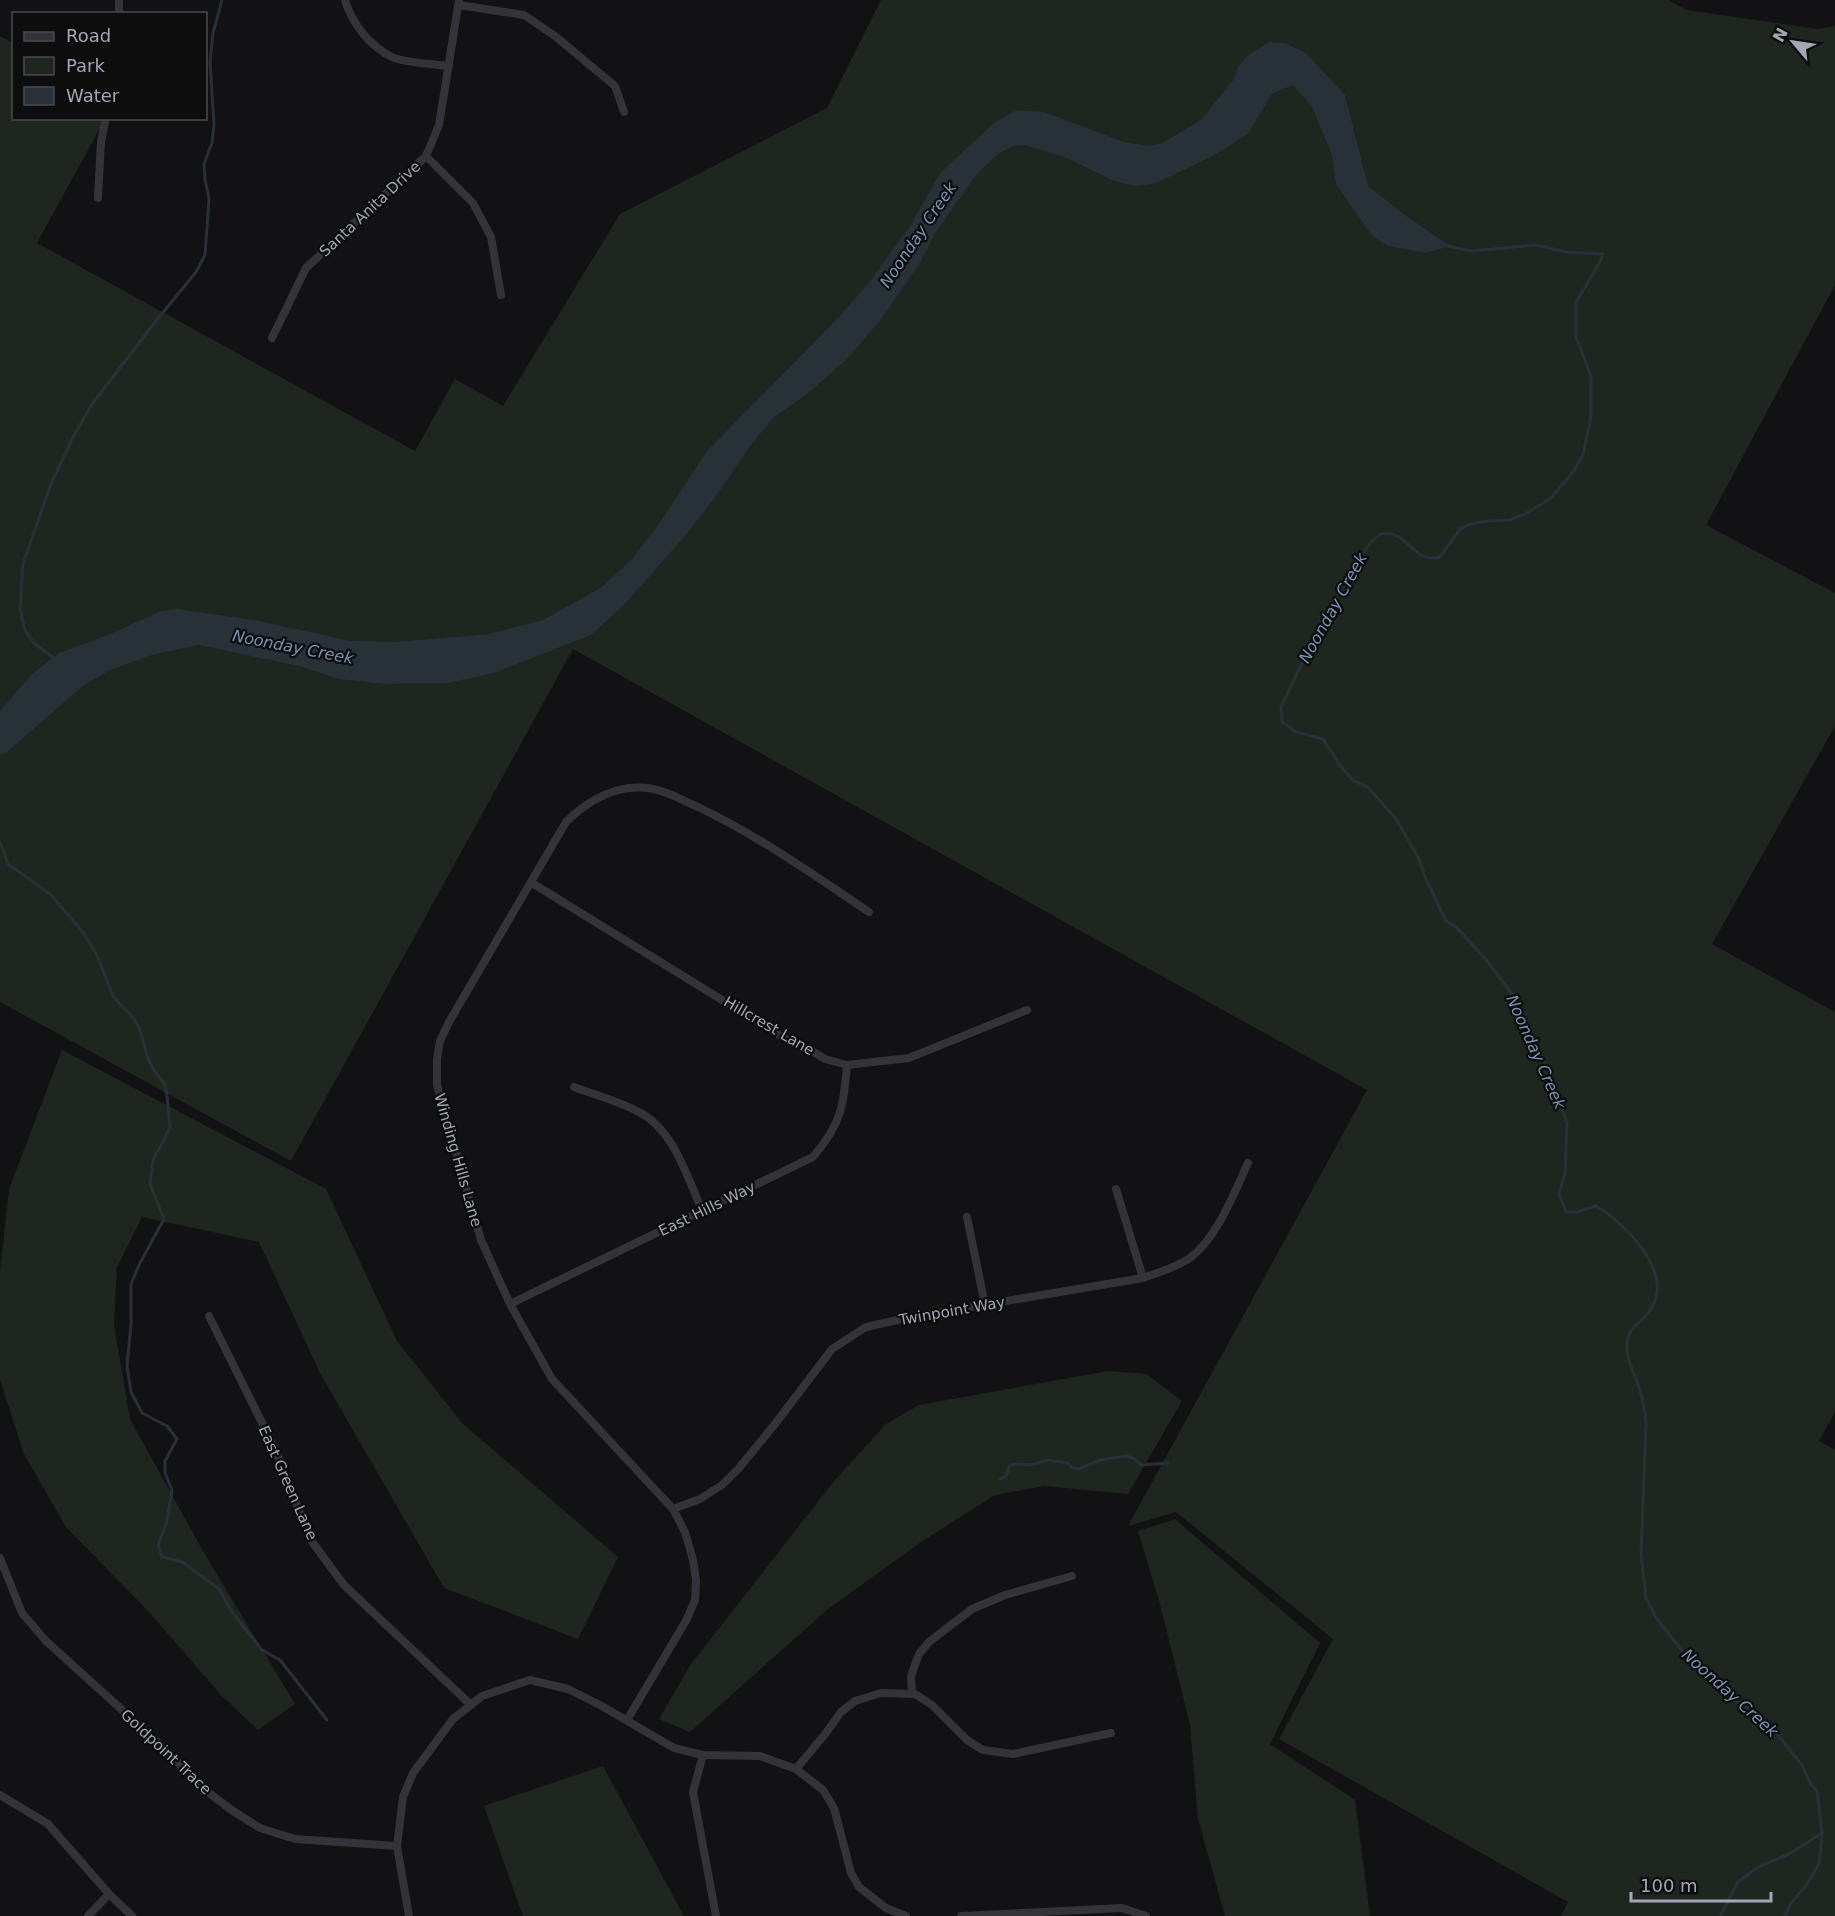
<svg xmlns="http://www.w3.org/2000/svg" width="1835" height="1916" font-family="'DejaVu Sans',sans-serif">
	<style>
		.green { fill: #1e261f }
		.water { fill: #283038 }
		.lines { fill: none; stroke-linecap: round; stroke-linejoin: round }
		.stream { stroke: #283038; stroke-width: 3 }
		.street { stroke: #333339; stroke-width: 8 }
		.labels { text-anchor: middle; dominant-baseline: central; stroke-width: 4.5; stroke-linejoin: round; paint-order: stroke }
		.street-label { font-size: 15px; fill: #a3a7b5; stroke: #0d0d0e }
		.water-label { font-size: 16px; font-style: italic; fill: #7794b2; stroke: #0d0d0e }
	</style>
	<rect width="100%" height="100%" fill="#121214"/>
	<g class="green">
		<polygon points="881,0 1668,0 1687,10 1818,29 1835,26 1835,285 1706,525 1835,593 1835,726 1712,944 1835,1012 1835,1412 1819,1441 1835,1450 1835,1916 1561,1916 1568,1902 1279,1739 1333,1639 1176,1512 1128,1526 1367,1090 573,649 291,1161 0,1002 0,36 13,43 14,118 105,119 37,243 415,451 455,379 503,406 620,214 827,108"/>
		<polygon points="62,1050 326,1189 397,1341 462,1423 618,1557 578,1639 444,1588 320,1373 259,1242 142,1217 117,1267 114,1325 130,1419 203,1551 295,1704 258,1730 221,1695 149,1612 66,1527 24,1454 0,1380 0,1272 9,1189"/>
		<polygon points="1108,1371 1146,1374 1182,1401 1128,1494 1044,1486 995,1495 924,1540 828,1609 690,1732 659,1719 691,1664 835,1480 886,1424 919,1405"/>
		<polygon points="1175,1519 1320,1643 1270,1744 1355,1800 1370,1916 1225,1916 1198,1819 1190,1725 1160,1604 1138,1531"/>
		<polygon points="603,1766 684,1916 523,1916 484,1806"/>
	</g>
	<polygon class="water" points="1270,42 1285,43 1306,53 1345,95 1368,186 1405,215 1450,246 1426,253 1388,246 1372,236 1336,184 1332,155 1311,105 1293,85 1272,94 1248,134 1213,156 1154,184 1135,186 1114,181 1067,158 1025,145 1013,146 999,153 976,175 936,232 920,263 882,318 848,358 806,395 774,417 750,446 717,495 685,536 625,604 591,635 494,673 447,683 385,684 339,679 303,667 199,645 155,654 110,670 83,686 7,752 0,755 0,711 31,675 59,653 108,635 161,611 177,609 254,620 351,641 397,642 488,634 543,620 602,587 632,559 661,521 706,452 840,316 871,280 912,223 940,173 994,123 1017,110 1044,112 1124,142 1150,146 1162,143 1201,120 1234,79 1238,67 1248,55"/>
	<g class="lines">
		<g class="stream">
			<path d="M1447 246 1471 251 1536 245 1566 252 1603 254 1600 262 1576 302V337L1591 376V416L1583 455 1573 472 1551 498 1529 512 1510 520 1487 521 1471 524 1461 528 1439 558C1434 558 1429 558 1425 557 1410 551 1402 530 1382 534 1360 538 1294 680 1281 707L1282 722 1296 732 1323 739 1341 767 1354 781 1368 787 1396 819 1419 859 1426 879 1446 921 1455 926 1484 957 1512 994 1552 1079 1567 1124 1565 1174 1559 1194 1566 1212H1577L1596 1206C1625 1223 1676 1274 1650 1310 1641 1324 1626 1327 1627 1348 1627 1359 1632 1369 1636 1379 1642 1394 1645 1408 1646 1424L1641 1553 1646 1598 1657 1619 1691 1662 1731 1698 1761 1717 1778 1735 1802 1765 1810 1783 1817 1791 1822 1833 1819 1864 1805 1887 1791 1903 1785 1916"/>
			<polyline points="55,659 34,643 25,630 20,609 23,563 51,484 72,439 90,407 152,326 196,272 205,255 209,199 205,179 204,164 212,143 214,124 210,62 213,33 222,0"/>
			<polyline points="0,841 8,864 50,894 82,931 96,953 113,996 134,1019 140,1030 148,1059 155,1072 164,1083 167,1095 170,1128 153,1160 150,1184 164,1219 139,1265 131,1284 131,1324 127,1366 131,1392 142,1413 167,1426 177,1439 165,1461 165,1473 172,1490 167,1521 158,1545 162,1557 182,1562 219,1589 232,1612 262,1650 280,1660 327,1720"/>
			<path d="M1000 1479C1007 1477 1008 1473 1009 1466L1014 1464 1031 1465 1047 1460 1068 1463 1072 1468 1078 1469 1100 1460 1126 1456 1133 1458 1141 1465 1168 1463"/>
			<polyline points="1720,1916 1738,1882 1758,1867 1789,1854 1822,1833"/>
		</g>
		<g class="street">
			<polyline points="119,0 119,14"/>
			<path d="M345 0C352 24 370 46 392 57 403 63 435 64 449 66"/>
			<polyline points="459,5 524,15 555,36 615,86 624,112"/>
			<polyline points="426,156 473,203 491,237 501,295"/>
			<polyline points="98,198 101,141 106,118"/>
			<polyline points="272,338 306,268 426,156 439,125 459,0"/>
			<polyline points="532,883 792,1043 812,1051 825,1059 847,1065 909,1058 1027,1010"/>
			<path d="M574 1087C595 1095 618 1101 639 1112 674 1130 687 1177 702 1210"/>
			<polyline points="1116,1189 1143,1278"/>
			<polyline points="967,1217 985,1305"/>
			<path d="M510 1304 813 1157C842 1123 843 1107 847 1065"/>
			<polyline points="209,1316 276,1451 310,1539 344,1585 471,1705"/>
			<path d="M673 1509 700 1499 722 1485 739 1468 775 1424 832 1349 866 1327 911 1317 1143 1278C1159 1272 1175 1268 1190 1258 1217 1238 1234 1193 1248 1163"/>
			<polyline points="0,1558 22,1613 46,1641 162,1746 201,1787 233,1811 260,1828 295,1839 397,1846"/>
			<polyline points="912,1694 911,1676 919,1654 929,1642 972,1609 1005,1595 1072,1576"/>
			<path d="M627 1720 687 1619 695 1600 696 1580 693 1560 685 1532 673 1509 552 1379 510 1304 481 1240 437 1085V1059L440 1041 449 1022 566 822C587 801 616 784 647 788 665 790 682 800 698 807 759 836 814 875 869 912"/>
			<polyline points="703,1755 693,1792 716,1916"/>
			<polyline points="796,1769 826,1733 841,1712 855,1701 881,1693 915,1694 932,1705 967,1740 983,1750 1013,1754 1111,1733"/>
			<polyline points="0,1795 48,1824 109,1894 132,1916"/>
			<polyline points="88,1916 109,1894"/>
			<polyline points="409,1916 397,1846 403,1797 413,1773 453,1719 482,1696 530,1680 568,1689 600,1705 674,1748 703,1755 760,1756 796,1769 823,1790 834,1808 851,1873 859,1887 886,1908 906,1916"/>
			<polyline points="961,1916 1122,1908 1146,1916"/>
		</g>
	</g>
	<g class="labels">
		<g class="street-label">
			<text transform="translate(370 209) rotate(-43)">Santa Anita Drive</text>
			<text transform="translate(769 1026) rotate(30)">Hillcrest Lane</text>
			<text transform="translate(458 1160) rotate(74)">Winding Hills Lane</text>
			<text transform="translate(707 1209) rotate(-26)">East Hills Way</text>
			<text transform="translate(952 1311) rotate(-10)">Twinpoint Way</text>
			<text transform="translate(288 1483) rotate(66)">East Green Lane</text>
			<text transform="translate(166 1752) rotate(43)">Goldpoint Trace</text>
		</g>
		<g class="water-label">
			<text transform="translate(918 235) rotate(-56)">Noonday Creek</text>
			<text transform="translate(1333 608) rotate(-61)">Noonday Creek</text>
			<text transform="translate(293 647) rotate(11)">Noonday Creek</text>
			<text transform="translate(1536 1052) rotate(66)">Noonday Creek</text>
			<text transform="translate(1730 1693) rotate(42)">Noonday Creek</text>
		</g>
	</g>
	<rect x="12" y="12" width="195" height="108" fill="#0d0d0e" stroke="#494b51" stroke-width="1.5"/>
	<rect x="24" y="32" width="30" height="9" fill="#333339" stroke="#494b51" stroke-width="1.5"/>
	<text x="66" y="42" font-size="18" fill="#a3a7b5">Road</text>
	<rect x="24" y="57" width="30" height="18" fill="#1e261f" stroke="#494b51" stroke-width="1.5"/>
	<text x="66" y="72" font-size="18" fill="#a3a7b5">Park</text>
	<rect x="24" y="87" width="30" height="18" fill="#283038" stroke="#494b51" stroke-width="1.5"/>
	<text x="66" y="102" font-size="18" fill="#a3a7b5">Water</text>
	<g transform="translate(1793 42) rotate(299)" stroke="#0d0d0e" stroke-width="4.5" paint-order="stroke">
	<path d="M0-4.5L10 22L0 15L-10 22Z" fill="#a3a7b5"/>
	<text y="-9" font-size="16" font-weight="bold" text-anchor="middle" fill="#a3a7b5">N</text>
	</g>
	<path d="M1631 1892v9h140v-9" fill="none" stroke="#a3a7b5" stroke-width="3"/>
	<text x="1640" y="1892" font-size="18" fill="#a3a7b5" stroke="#0d0d0e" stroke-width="4.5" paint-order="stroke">100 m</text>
</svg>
